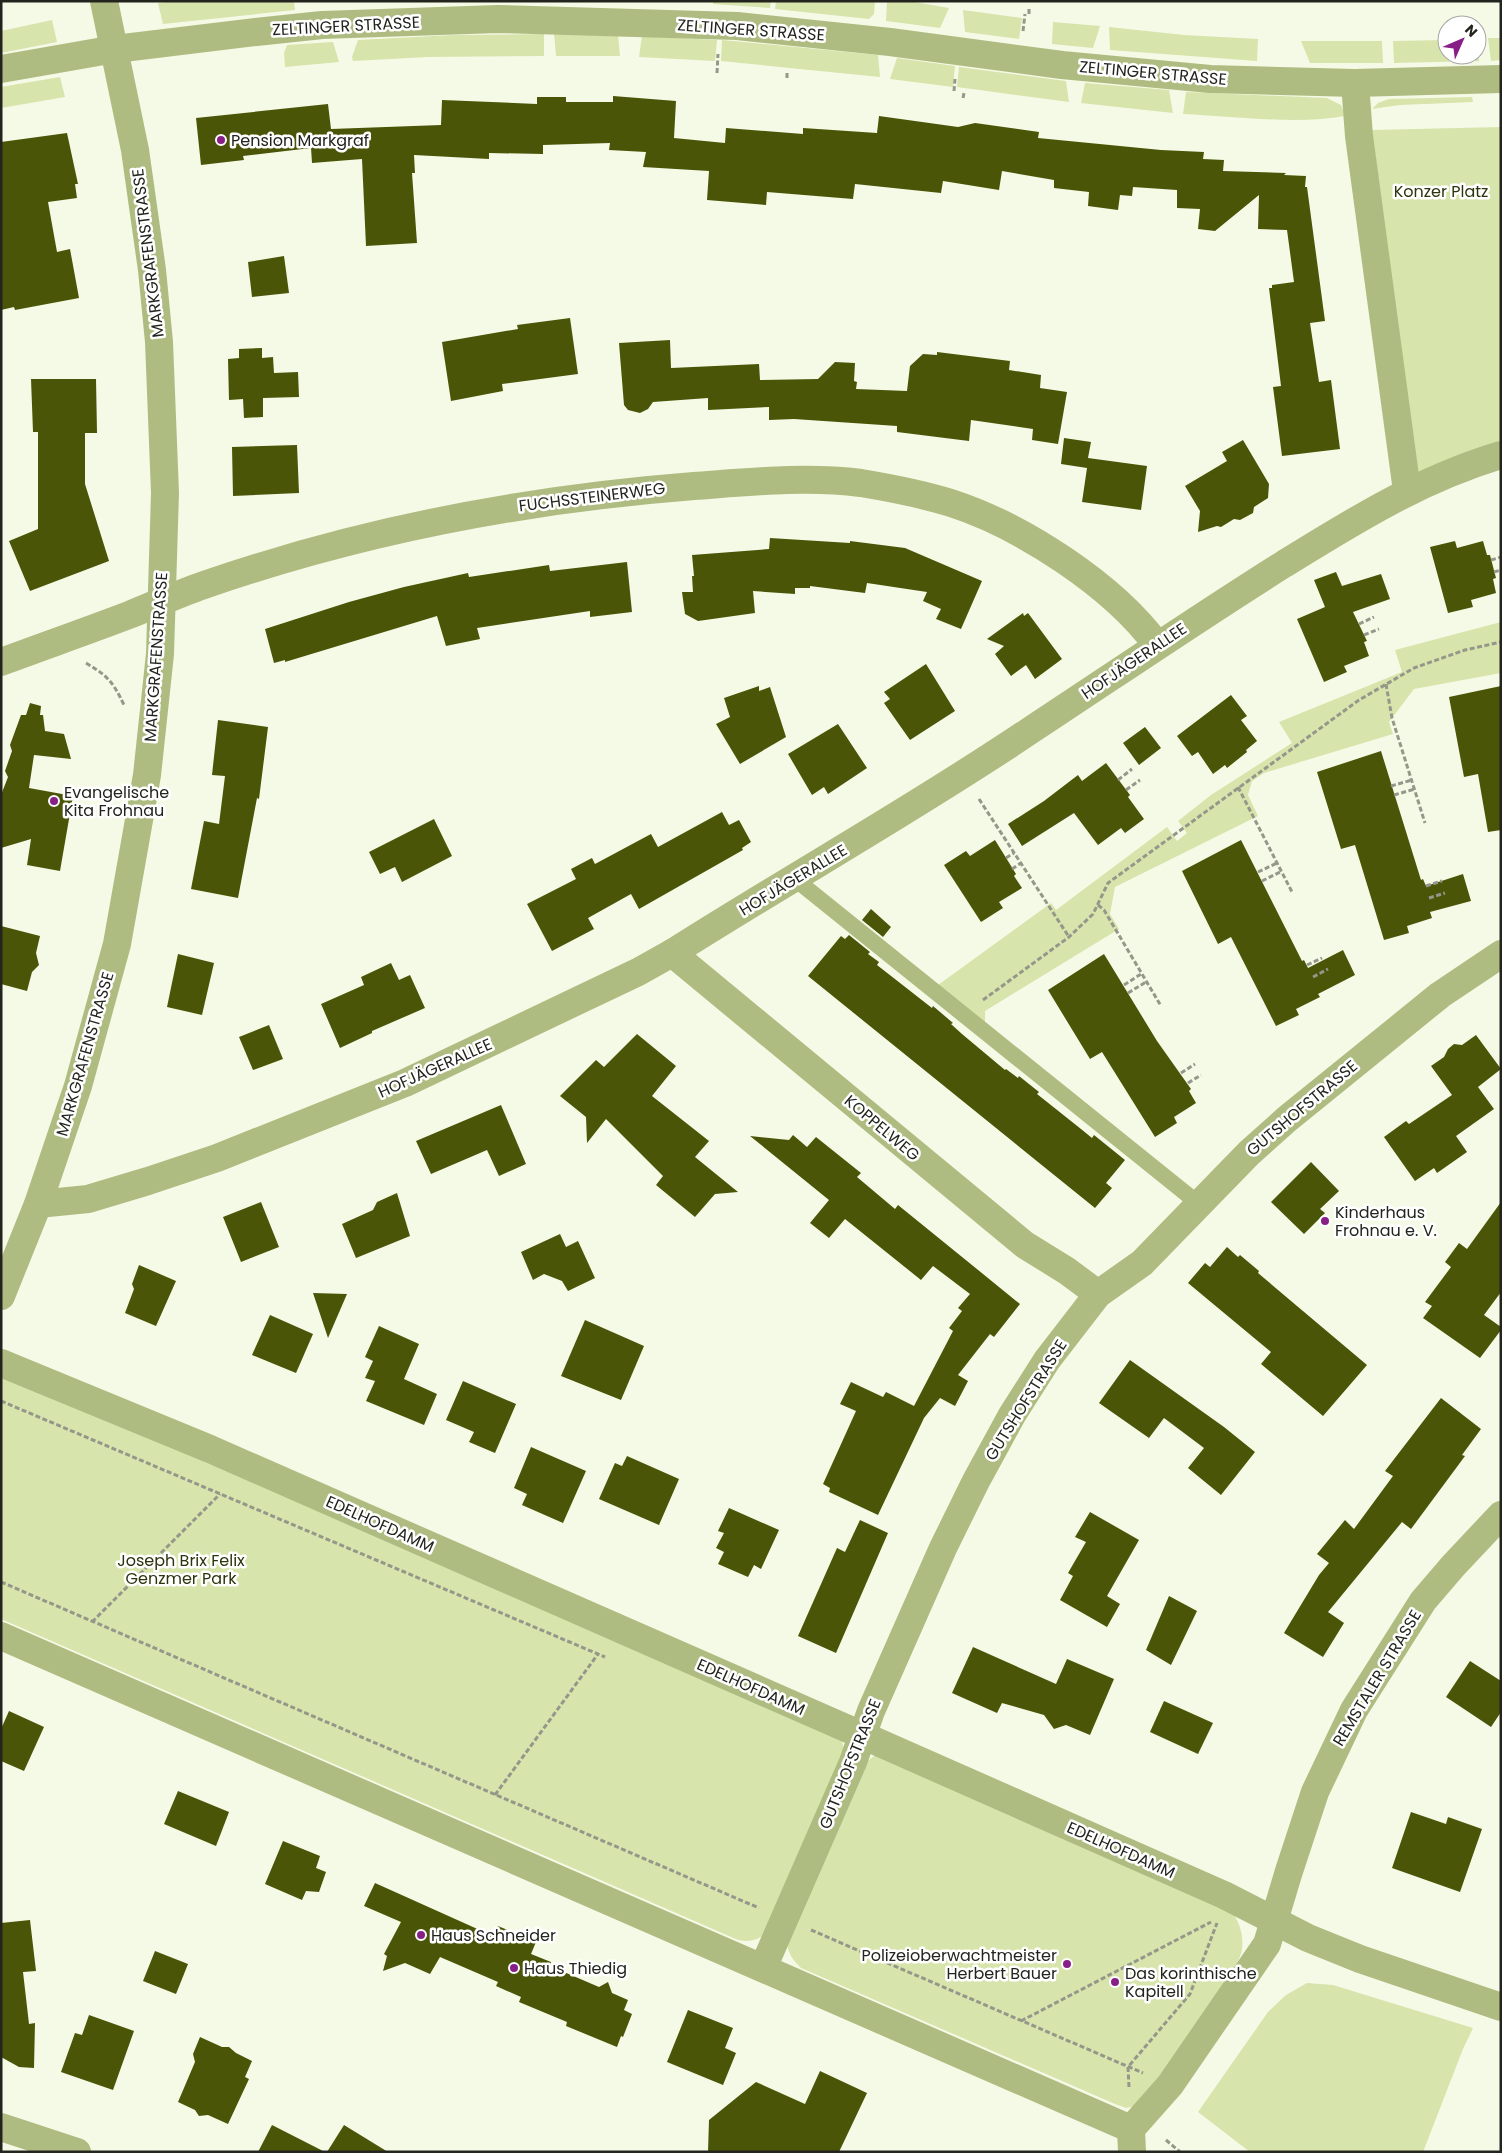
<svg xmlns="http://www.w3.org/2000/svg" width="1502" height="2153" font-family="Poppins,sans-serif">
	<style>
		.green { fill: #d7e4ac }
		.building { fill: #4a5507 }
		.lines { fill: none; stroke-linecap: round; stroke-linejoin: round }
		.path { stroke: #949789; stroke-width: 3; stroke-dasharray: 5 2.5; stroke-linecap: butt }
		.service { stroke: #afbc81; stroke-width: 16 }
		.minor { stroke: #afbc81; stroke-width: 28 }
		.tertiary { stroke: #afbc81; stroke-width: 28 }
		.poi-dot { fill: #871f86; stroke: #fff; stroke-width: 2 }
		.labels { text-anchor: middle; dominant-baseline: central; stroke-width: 5; stroke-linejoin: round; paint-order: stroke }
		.street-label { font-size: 16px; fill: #22241d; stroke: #fff }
		.poi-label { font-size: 16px; fill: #22241d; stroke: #fff; text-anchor: start }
		.park-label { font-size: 16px; fill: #2d340d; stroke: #fff }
	</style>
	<rect width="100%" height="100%" fill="#f5fae6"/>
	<g class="green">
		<polygon points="174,1 294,1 295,10 163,24 158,3"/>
		<polygon points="713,1 771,1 770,8 713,4"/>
		<polygon points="776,1 875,1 874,14 869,19 775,9"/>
		<polygon points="887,1 909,1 949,8 940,28 886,21"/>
		<polygon points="963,10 1022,18 1019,39 965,32"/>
		<polygon points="52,20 57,42 1,53 1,31"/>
		<polygon points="1053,22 1100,26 1093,48 1052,44"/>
		<polygon points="1109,27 1184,35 1258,39 1257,61 1110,50"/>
		<polygon points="544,34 544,56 428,57 353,61 352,57 358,40 454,35"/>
		<polygon points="554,34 618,35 620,56 556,56"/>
		<polygon points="642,36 717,40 715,61 639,57"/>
		<polygon points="1488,38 1501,38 1501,60 1491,61"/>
		<polygon points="1478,39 1479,61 1394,63 1393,41 1447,40 1447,55 1477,55"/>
		<polygon points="722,40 878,55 880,77 721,61"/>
		<polygon points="1301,41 1382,41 1383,63 1310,63"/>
		<polygon points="333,42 339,62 285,67 284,53 287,45"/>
		<polygon points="897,58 955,66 953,87 890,79"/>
		<polygon points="959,67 1066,81 1069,102 957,87"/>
		<polygon points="60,77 65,97 1,108 1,87"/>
		<polygon points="1085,83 1169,90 1173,113 1081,103"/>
		<path d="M1186 92 1327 98 1341 105 1345 116C1298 125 1232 116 1183 114Z"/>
		<polygon points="1472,97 1473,102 1400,105 1372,109 1378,103 1389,99"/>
		<polygon points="1501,127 1501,442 1417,477 1372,130"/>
		<polygon points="1501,622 1501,673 1414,689 1389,722 1393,734 1264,773 1252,781 1248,795 1258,816 1115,887 1110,914 1119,929 985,1011 985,1022 938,985 1051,903 1056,910 1167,827 1177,841 1187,833 1178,821 1211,795 1292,743 1279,722 1402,672 1395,650"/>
		<path d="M1 1370 842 1741 844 1749 765 1934C756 1941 749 1942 738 1940L1 1619Z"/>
		<path d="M882 1754 1231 1910C1239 1922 1244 1934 1242 1949 1241 1959 1232 1970 1227 1979 1201 2025 1169 2065 1136 2106L1126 2108 1115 2104 801 1968C793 1960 789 1955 787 1944L865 1763 874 1756Z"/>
		<polygon points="1307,1983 1333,1985 1473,2028 1463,2049 1423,2152 1250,2152 1198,2112 1268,2012 1286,1995"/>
	</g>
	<g class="building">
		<polygon points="613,96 676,101 674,138 725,143 726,128 803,134 803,128 877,133 879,116 958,127 975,123 1039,132 1038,138 1161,150 1204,152 1203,159 1224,160 1223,171 1286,173 1284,175 1306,176 1305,187 1307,187 1325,321 1310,323 1319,382 1331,380 1340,449 1282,456 1273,387 1281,386 1269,288 1272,288 1272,285 1294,282 1287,230 1258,229 1259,195 1215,231 1198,229 1200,209 1177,208 1177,190 1133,187 1132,196 1120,195 1118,210 1088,206 1089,192 1054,188 1054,180 1002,171 999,190 943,181 941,193 855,184 853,199 767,192 766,205 707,200 709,171 643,167 646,152 609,150 610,143 543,145 543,154 489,153 489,159 414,155 415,173 412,173 417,243 366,246 362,159 312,163 311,148 243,156 244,160 201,165 196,118 328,104 331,129 441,125 442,100 537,104 537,97 566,97 566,102 613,102"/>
		<polygon points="67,133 78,184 75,184 77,198 48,202 57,252 70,249 79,298 15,310 14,307 1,310 1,142"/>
		<polygon points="284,256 289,293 252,297 248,262"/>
		<polygon points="570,318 578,374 502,384 503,391 451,401 442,342 518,329 517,325"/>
		<polygon points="670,340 671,368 759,364 760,380 818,379 835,362 855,363 854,381 857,382 856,389 907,391 910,366 923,354 937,355 937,352 1010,361 1009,370 1041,375 1040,388 1067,392 1058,444 1032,440 1033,429 971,420 969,441 897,432 897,426 794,419 769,420 769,407 708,410 708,398 653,402 648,409 640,413 628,410 624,405 619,343"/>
		<polygon points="262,348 262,358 273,357 274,373 298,372 299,397 263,398 263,417 244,418 243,399 229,400 228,359 239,358 239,349"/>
		<polygon points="31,379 96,379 97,433 85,433 85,484 109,561 30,591 9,541 38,529 38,432 33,432"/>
		<polygon points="1064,438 1091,442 1088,458 1147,466 1141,510 1082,502 1087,468 1061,464"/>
		<polygon points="1243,440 1269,484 1268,498 1254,507 1253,513 1240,520 1234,519 1221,527 1217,526 1198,532 1200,511 1185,486 1227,461 1222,452"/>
		<polygon points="297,445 299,493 233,496 232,447"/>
		<polygon points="770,538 850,543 850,541 905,548 982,581 961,629 936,619 941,609 923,601 927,592 867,583 865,593 810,586 810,588 795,588 795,594 753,591 755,613 698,621 685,614 682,592 693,592 692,576 694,576 692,555 769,549"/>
		<polygon points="1455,541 1457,548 1483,541 1487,555 1490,555 1496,578 1493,579 1496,593 1471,600 1473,607 1448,613 1430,547"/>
		<polygon points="627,562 632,612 590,617 590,611 477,628 480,639 446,646 437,616 285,662 285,660 274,663 265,629 349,602 404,587 468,573 469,577 549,565 550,571"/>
		<polygon points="1336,572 1342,586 1381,574 1390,599 1353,612 1367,641 1364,642 1369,656 1344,666 1347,672 1324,682 1297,619 1325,607 1314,580"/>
		<polygon points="1023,613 1024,616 1028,613 1062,659 1035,679 1026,665 1011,676 995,654 1004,646 987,639"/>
		<polygon points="926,664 955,711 910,740 884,703 890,699 884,692"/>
		<polygon points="759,686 759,691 770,687 786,737 740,764 716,724 730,717 724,698"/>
		<polygon points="1501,686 1501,830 1488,832 1478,774 1464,777 1449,697"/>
		<polygon points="1231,695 1247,716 1241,720 1257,741 1246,750 1247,752 1227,768 1225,765 1213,774 1198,752 1192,756 1177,736"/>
		<polygon points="30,703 41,706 40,715 43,715 45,731 64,734 71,759 34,755 29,788 73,796 60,871 27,865 31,839 1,848 1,795 8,777 5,771 12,751 10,745 21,715 26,715"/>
		<polygon points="218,720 268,727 259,799 257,798 238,898 191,889 204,821 219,824 225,776 212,775"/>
		<polygon points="838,724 867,768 828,794 824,787 812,795 788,754"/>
		<polygon points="1145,727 1161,748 1139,765 1123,743"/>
		<polygon points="1381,751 1421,880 1423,879 1426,886 1463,874 1471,901 1430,912 1432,918 1407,926 1409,933 1384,940 1355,845 1341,849 1317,772"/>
		<polygon points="1106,763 1130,795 1128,797 1144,819 1125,833 1121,828 1098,845 1074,813 1022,846 1008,824 1044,801 1078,775 1082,781"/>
		<polygon points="722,812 729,825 739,820 751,842 742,848 743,850 639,909 631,894 588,918 594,929 552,951 527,904 576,879 571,869 592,858 595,864 651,834 658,847"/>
		<polygon points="434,819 452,856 402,882 395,867 380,874 369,852"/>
		<polygon points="995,840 1016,874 1014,876 1022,888 999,902 1003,908 981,922 944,865 966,851 970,856"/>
		<polygon points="1241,840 1302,961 1304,960 1308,968 1343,950 1355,975 1318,994 1320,997 1296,1009 1299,1015 1276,1026 1231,937 1218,944 1182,871"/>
		<polygon points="871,909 891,927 883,937 862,920"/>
		<polygon points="1,926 40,936 36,953 39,965 32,972 27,991 1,984"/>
		<polygon points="849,935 870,952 868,954 879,962 877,965 932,1008 933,1006 953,1023 951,1024 962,1034 1005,1070 1006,1069 1018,1078 1019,1076 1039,1092 1037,1094 1081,1129 1092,1138 1094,1135 1125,1160 1106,1183 1112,1188 1095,1208 808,976 841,936 845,939"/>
		<polygon points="178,954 214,963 202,1015 167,1007"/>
		<polygon points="1104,954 1157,1041 1191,1089 1189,1091 1196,1103 1174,1117 1177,1123 1155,1137 1102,1052 1090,1059 1048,990"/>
		<polygon points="391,963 399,980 410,975 425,1008 372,1031 372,1033 340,1048 321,1004 364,985 361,977"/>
		<polygon points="269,1025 283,1059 253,1070 239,1037"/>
		<polygon points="637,1034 676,1066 652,1096 709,1141 695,1157 738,1192 715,1194 695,1217 656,1185 663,1176 606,1119 587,1143 586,1117 560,1096 596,1060 604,1067"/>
		<polygon points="1476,1035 1501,1069 1478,1087 1494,1109 1456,1136 1467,1152 1437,1173 1434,1168 1415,1181 1384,1137 1406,1121 1409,1124 1452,1095 1431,1066 1444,1057 1448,1049 1454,1044 1462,1045"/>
		<polygon points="501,1105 526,1164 499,1176 487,1150 431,1174 416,1141"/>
		<polygon points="793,1135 807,1147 816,1137 861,1173 857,1177 895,1209 898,1205 1020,1304 994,1337 990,1334 958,1375 968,1381 955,1406 940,1398 924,1418 878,1515 829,1492 830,1488 823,1484 856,1411 840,1404 851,1382 883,1397 886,1392 914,1406 953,1331 949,1328 962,1311 958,1308 970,1294 933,1266 921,1280 845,1219 829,1238 810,1223 829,1200 750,1136 789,1140"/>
		<polygon points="1311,1162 1339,1191 1320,1209 1325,1213 1304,1234 1271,1202"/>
		<polygon points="397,1193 410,1236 356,1258 342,1224 373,1210 377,1202"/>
		<polygon points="261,1202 279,1247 241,1262 223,1217"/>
		<polygon points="1501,1202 1501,1292 1484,1315 1501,1327 1501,1330 1480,1358 1423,1318 1432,1306 1425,1302 1451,1267 1445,1262 1459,1243 1467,1249"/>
		<polygon points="560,1234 566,1247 578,1241 595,1278 568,1291 562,1281 544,1274 533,1280 521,1252"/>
		<polygon points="1227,1247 1238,1257 1240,1255 1259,1271 1258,1273 1367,1365 1323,1416 1261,1364 1271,1352 1188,1283 1205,1263 1210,1267"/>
		<polygon points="139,1265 176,1281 156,1326 125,1313 134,1289 132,1284"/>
		<polygon points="313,1293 347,1294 328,1338"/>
		<polygon points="270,1315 313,1334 296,1373 252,1355"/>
		<polygon points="585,1320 644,1346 621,1400 561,1376"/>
		<polygon points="379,1326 419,1344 404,1379 437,1394 424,1425 366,1401 375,1381 365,1378 373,1361 365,1357"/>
		<polygon points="1130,1360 1224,1427 1255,1452 1221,1495 1188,1468 1204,1448 1164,1418 1149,1438 1099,1403"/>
		<polygon points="463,1381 516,1404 495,1453 469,1442 474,1432 446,1420"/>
		<polygon points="1441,1398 1481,1429 1462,1455 1465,1456 1411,1529 1402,1522 1328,1612 1344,1623 1323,1657 1284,1633 1319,1575 1329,1563 1317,1554 1345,1520 1354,1529 1393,1476 1385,1471"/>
		<polygon points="531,1447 586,1471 563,1523 522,1505 527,1494 514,1488"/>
		<polygon points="627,1456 679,1479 659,1525 599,1499 615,1463 622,1466"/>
		<polygon points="729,1508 779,1530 761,1569 754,1565 748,1577 718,1564 724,1552 716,1548 724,1533 718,1531"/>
		<polygon points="1090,1512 1139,1540 1107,1596 1120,1604 1107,1627 1060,1600 1073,1576 1068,1573 1086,1542 1075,1537"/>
		<polygon points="860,1520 888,1533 836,1653 798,1636 837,1548 845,1552"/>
		<polygon points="1169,1596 1197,1611 1171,1665 1146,1650"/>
		<polygon points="973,1647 1056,1684 1067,1659 1114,1679 1090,1735 1066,1725 1054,1729 1044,1715 1002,1703 997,1713 952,1693"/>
		<polygon points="1470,1661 1501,1681 1501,1712 1491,1727 1446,1697"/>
		<polygon points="1164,1701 1213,1723 1198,1754 1150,1732"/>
		<polygon points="9,1711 44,1727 24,1771 1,1761 1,1729"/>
		<polygon points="178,1791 229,1812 216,1846 164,1824"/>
		<polygon points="1411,1812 1446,1824 1448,1817 1482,1829 1460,1892 1392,1868"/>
		<polygon points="283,1841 320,1856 316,1868 326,1872 319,1892 306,1891 302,1900 265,1884"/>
		<polygon points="375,1883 493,1936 498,1926 536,1942 531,1954 551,1962 550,1966 599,1987 608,1982 612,1993 628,2000 624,2010 632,2014 623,2037 621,2036 617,2047 566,2026 567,2022 519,2002 521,1997 496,1986 498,1982 440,1957 430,1974 405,1963 383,1971 387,1956 384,1954 401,1922 364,1906"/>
		<polygon points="30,1920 36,1971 23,1972 29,2024 35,2023 34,2068 19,2067 1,2057 1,1923"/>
		<polygon points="155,1951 188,1964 176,1994 143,1981"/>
		<polygon points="688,2010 733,2028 725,2048 736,2053 723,2085 667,2062"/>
		<polygon points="89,2015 134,2031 113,2090 61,2072 75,2033 82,2035"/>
		<polygon points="200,2037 222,2047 229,2047 236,2053 252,2061 245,2077 249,2079 228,2124 208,2115 199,2116 195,2110 178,2102 195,2062 193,2054"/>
		<polygon points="820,2071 867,2093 839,2152 708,2152 709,2120 756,2082 805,2104"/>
		<polygon points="272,2125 325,2152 258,2152"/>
		<polygon points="344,2125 388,2152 327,2152"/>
	</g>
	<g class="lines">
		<g class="path">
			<polyline points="1029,14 1029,8"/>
			<polyline points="1023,31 1025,14"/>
			<polyline points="717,73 718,54"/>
			<polyline points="787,78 787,72"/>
			<polyline points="954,91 955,79"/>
			<polyline points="963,98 964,93"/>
			<polyline points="1491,560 1501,557"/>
			<polyline points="1494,572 1501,570"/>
			<polyline points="1359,624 1374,617"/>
			<polyline points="1364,635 1379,629"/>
			<path d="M86 663C108 676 113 682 124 705"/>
			<polyline points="1386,684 1392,718 1425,823"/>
			<polyline points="1118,780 1132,769"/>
			<polyline points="1391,786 1412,780"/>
			<polyline points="1238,787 1292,892"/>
			<polyline points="1126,790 1140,780"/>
			<polyline points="1394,795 1415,789"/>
			<polyline points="979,799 1069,937"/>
			<polyline points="1006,858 1014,853"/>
			<polyline points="1012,869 1021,863"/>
			<polyline points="1258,872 1277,863"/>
			<polyline points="1262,881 1282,871"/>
			<polyline points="1426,886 1442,881"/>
			<polyline points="1429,898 1445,893"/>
			<polyline points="1098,905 1104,910 1161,1006"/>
			<polyline points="1307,965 1322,958"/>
			<polyline points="1313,977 1328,969"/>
			<polyline points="1124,985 1141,974"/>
			<polyline points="1128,993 1146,982"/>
			<polyline points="983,1000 1069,937 1093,914 1108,883 1359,700 1414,668 1465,650 1501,642"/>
			<polyline points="1181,1073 1195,1064"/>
			<polyline points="1188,1083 1201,1075"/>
			<polyline points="1,1401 605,1657"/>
			<polyline points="1,1582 759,1908"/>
			<polyline points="92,1622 220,1494"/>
			<polyline points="495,1795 598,1654"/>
			<polyline points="811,1930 1143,2073"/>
			<polyline points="1021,2021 1211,1922"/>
			<polyline points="1129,2087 1128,2067 1190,1994 1217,1923"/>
			<polyline points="1166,2140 1180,2152"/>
		</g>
		<polyline class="service" points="795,879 1199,1204"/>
		<g class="minor">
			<polyline points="1355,83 1359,136 1407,491"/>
			<path d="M1 662C44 646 87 631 129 615 154 605 178 594 204 585 363 530 526 499 694 486 749 482 806 476 861 483 891 488 922 494 951 503 1022 526 1113 585 1157 645"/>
			<polyline points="672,953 1025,1245 1067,1271 1098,1294"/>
			<path d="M38 1204 88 1199 148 1181 217 1158 405 1083 638 972 672 953C790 878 912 810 1028 732 1113 676 1198 618 1284 564 1355 520 1421 479 1501 455"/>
			<polyline points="1,1296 38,1204 78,1086 117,944 147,775 160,654 165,493 159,342 152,270 135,150 104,1"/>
			<polyline points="1,1363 210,1449 864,1736 1224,1895 1308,1938 1360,1959 1501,2007"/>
			<polyline points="1,1636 1131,2129"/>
			<polyline points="763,1968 853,1762 871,1711 943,1548 976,1481 1012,1415 1047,1360 1098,1294 1142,1263 1249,1153 1287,1119 1440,995 1501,954"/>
			<polyline points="1,2127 77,2152"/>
			<polyline points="1132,2152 1131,2129 1170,2085 1267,1944 1289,1871 1315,1792 1354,1710 1423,1601 1453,1566 1501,1515"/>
		</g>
		<polyline class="tertiary" points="1,69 115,49 256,32 322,25 498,19 737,26 890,42 1062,65 1210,79 1355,83 1501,79"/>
	</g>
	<g class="poi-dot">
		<circle cx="221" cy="140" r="5"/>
		<circle cx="54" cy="801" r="5"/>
		<circle cx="1325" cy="1221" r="5"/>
		<circle cx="421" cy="1935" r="5"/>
		<circle cx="1067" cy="1964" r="5"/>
		<circle cx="514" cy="1968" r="5"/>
		<circle cx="1115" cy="1982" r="5"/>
	</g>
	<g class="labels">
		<g class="street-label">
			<text transform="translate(346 26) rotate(-3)">ZELTINGER STRASSE</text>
			<text transform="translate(751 30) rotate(4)">ZELTINGER STRASSE</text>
			<text transform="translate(1153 73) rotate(5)">ZELTINGER STRASSE</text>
			<text transform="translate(148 253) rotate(-97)">MARKGRAFENSTRASSE</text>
			<text transform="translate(592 497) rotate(-7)">FUCHSSTEINERWEG</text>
			<text transform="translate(156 657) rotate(-86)">MARKGRAFENSTRASSE</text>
			<text transform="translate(1134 661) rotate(-34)">HOFJÄGERALLEE</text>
			<text transform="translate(793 880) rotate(-31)">HOFJÄGERALLEE</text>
			<text transform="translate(85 1054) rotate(-74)">MARKGRAFENSTRASSE</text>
			<text transform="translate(435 1068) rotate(-24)">HOFJÄGERALLEE</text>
			<text transform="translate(1302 1108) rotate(-40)">GUTSHOFSTRASSE</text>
			<text transform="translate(882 1128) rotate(40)">KOPPELWEG</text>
			<text transform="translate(1026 1400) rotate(-58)">GUTSHOFSTRASSE</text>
			<text transform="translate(380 1524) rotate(24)">EDELHOFDAMM</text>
			<text transform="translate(1377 1678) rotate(-59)">REMSTALER STRASSE</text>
			<text transform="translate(751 1687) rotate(24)">EDELHOFDAMM</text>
			<text transform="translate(850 1764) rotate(-68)">GUTSHOFSTRASSE</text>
			<text transform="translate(1121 1850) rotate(24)">EDELHOFDAMM</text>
		</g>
		<g class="poi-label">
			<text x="231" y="140">Pension Markgraf</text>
			<text x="64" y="792">Evangelische<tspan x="64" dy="18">Kita Frohnau</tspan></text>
			<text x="1335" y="1212">Kinderhaus<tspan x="1335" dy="18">Frohnau e. V.</tspan></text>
			<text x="431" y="1935">Haus Schneider</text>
			<text x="1057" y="1955" text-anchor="end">Polizeioberwachtmeister<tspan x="1057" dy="18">Herbert Bauer</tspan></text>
			<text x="524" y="1968">Haus Thiedig</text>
			<text x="1125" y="1973">Das korinthische<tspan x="1125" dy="18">Kapitell</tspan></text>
		</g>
		<g class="park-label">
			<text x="1441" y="191">Konzer Platz</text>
			<text x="181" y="1560">Joseph Brix Felix<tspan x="181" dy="18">Genzmer Park</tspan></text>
		</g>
	</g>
	<rect width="1502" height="2153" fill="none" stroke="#22241d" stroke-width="5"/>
	<g transform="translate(1462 40) rotate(45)"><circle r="24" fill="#ffffff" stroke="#a7a7a5"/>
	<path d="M0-4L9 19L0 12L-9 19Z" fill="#871f86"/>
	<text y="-8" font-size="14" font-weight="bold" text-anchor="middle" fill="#22241d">N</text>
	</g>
</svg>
